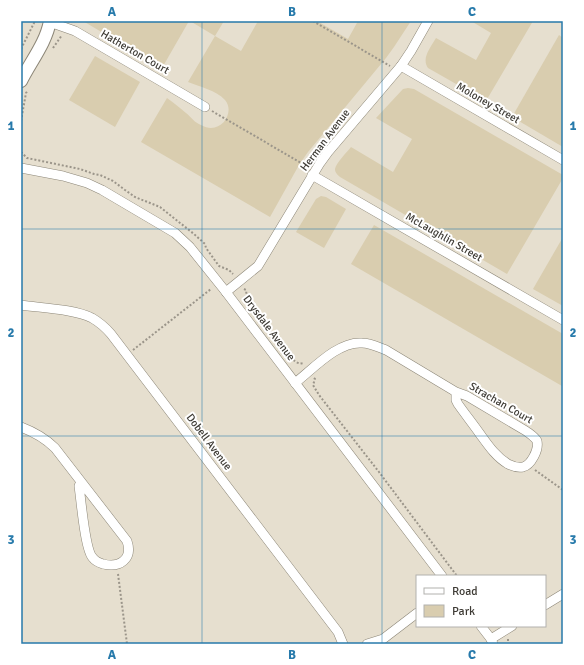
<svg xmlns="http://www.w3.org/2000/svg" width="584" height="665" font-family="Signika,sans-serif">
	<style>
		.green { fill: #d9cdaf }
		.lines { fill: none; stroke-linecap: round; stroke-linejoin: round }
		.street-casing { stroke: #8c8677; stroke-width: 10 }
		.secondary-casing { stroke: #8c8677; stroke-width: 14 }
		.path { stroke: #9b958a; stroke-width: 2; stroke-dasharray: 2 2; stroke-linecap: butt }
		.street { stroke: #fff; stroke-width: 9 }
		.secondary { stroke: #fff; stroke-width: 12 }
		.grid { fill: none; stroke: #277aab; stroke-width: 1; stroke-opacity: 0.55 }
		.labels { text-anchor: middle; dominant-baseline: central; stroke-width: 4; stroke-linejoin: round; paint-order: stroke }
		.street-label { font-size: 11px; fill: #3e3b35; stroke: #fff }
		.neatline { fill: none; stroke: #277aab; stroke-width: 1.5 }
		.grid-label { font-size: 13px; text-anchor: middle; font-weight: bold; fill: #277aab }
	</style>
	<rect width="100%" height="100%" fill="#e6dfcf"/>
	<g class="green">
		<polygon points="83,21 189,21 162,68"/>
		<path d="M190 21H224L215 36 241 51 258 21H317L348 39 358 21H411L394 47 386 58 308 152 299 165 270 217 141 142 167 98C174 103 180 108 186 113 191 117 195 123 201 125 220 136 236 113 225 100 216 90 200 87 188 82L215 36Z"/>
		<path d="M471 21H533L486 101 428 68C421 58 431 47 436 38L476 60 491 33Z"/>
		<polygon points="559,35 563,38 563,147 512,117"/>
		<polygon points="95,56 140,82 115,127 69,100"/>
		<path d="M408 88 414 89 563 175V178L507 274 340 177C338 175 335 173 335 169 336 163 347 152 351 147L393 172 412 139 376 118 403 89Z"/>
		<polygon points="321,196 326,197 346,209 324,248 296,232 316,199"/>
		<polygon points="374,225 563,334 562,386 351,264"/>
		<polygon points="563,237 563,306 533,289"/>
	</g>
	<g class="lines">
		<g class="street-casing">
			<g id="street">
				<polyline points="50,23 58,25 75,31 205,107"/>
				<polyline points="401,66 563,160"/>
				<polyline points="21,168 63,176 87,183 102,190 175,233 190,247 226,292 442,576"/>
				<polyline points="312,175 563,320"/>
				<polyline points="226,292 258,266 320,163 328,152 401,66 411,51 428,21"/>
				<path d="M21 305C41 308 74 309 92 318 99 322 105 327 111 334L338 632 343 644"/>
				<path d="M295 383C313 369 338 341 362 343 370 343 378 347 386 350L456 392 467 396 526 431C530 434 535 437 537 441 539 450 531 465 523 467 518 468 512 466 508 464 496 457 488 445 480 434 473 424 465 414 458 404L456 400V392"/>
				<path d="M21 427C34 432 45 438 55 448L127 541C133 559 120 568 103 564 100 563 95 561 93 558 85 551 81 499 79 486L81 482"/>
				<polyline points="545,605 563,594"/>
				<polyline points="481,626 491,639 493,644"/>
				<polyline points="491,639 512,626"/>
				<polyline points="367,644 383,639 417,613"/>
			</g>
		</g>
		<g class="secondary-casing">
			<path id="secondary" d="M21 81C31 61 46 43 50 21"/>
		</g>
		<g class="path">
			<polyline points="313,21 390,66"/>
			<polyline points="53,48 62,35"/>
			<polyline points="21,49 35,21"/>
			<polyline points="212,111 308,167"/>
			<polyline points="21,121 26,93 28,90"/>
			<polyline points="21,152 27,158 80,169 94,174 100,175 113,181 125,190 135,197 160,207 194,234 205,244 206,248 219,266 229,270 233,274"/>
			<path d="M244 289 246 290 247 299 288 354C292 359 297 365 304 363"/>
			<polyline points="133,350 211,289"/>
			<polyline points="314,378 315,379 313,385 319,395 379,472 457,576"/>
			<polyline points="535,470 563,490"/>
			<polyline points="118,574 127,644"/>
			<polyline points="508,639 508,644"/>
		</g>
		<use href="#street" class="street"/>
		<use href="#secondary" class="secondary"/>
	</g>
	<path class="grid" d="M202 21V644M382 21V644M21 229H563M21 436H563"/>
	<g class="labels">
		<g class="street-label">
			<text transform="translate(135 52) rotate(30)">Hatherton Court</text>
			<text transform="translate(488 103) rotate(30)">Moloney Street</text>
			<text transform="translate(325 140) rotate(-53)">Herman Avenue</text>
			<text transform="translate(444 237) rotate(30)">McLaughlin Street</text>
			<text transform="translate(269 328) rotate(53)">Drysdale Avenue</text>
			<text transform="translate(501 403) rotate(30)">Strachan Court</text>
			<text transform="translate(209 442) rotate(53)">Dobell Avenue</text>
		</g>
	</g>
	<rect width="584" height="665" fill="none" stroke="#ffffff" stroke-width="44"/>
	<rect x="416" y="575" width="130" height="52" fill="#ffffff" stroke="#b2b1ae"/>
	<rect x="424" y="588" width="20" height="6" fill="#ffffff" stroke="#b2b1ae"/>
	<text x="452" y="595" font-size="12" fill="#3e3b35">Road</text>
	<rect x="424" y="605" width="20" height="12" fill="#d9cdaf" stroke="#b2b1ae"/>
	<text x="452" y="615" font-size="12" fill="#3e3b35">Park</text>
	<rect x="22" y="22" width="540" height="621" class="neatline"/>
	<g class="grid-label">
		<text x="112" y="16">A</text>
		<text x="292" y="16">B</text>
		<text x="472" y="16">C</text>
		<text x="11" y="130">1</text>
		<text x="573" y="130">1</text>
		<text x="11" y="337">2</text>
		<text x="573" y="337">2</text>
		<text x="11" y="544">3</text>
		<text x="573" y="544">3</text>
		<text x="112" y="659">A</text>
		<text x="292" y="659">B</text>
		<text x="472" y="659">C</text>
	</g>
</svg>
